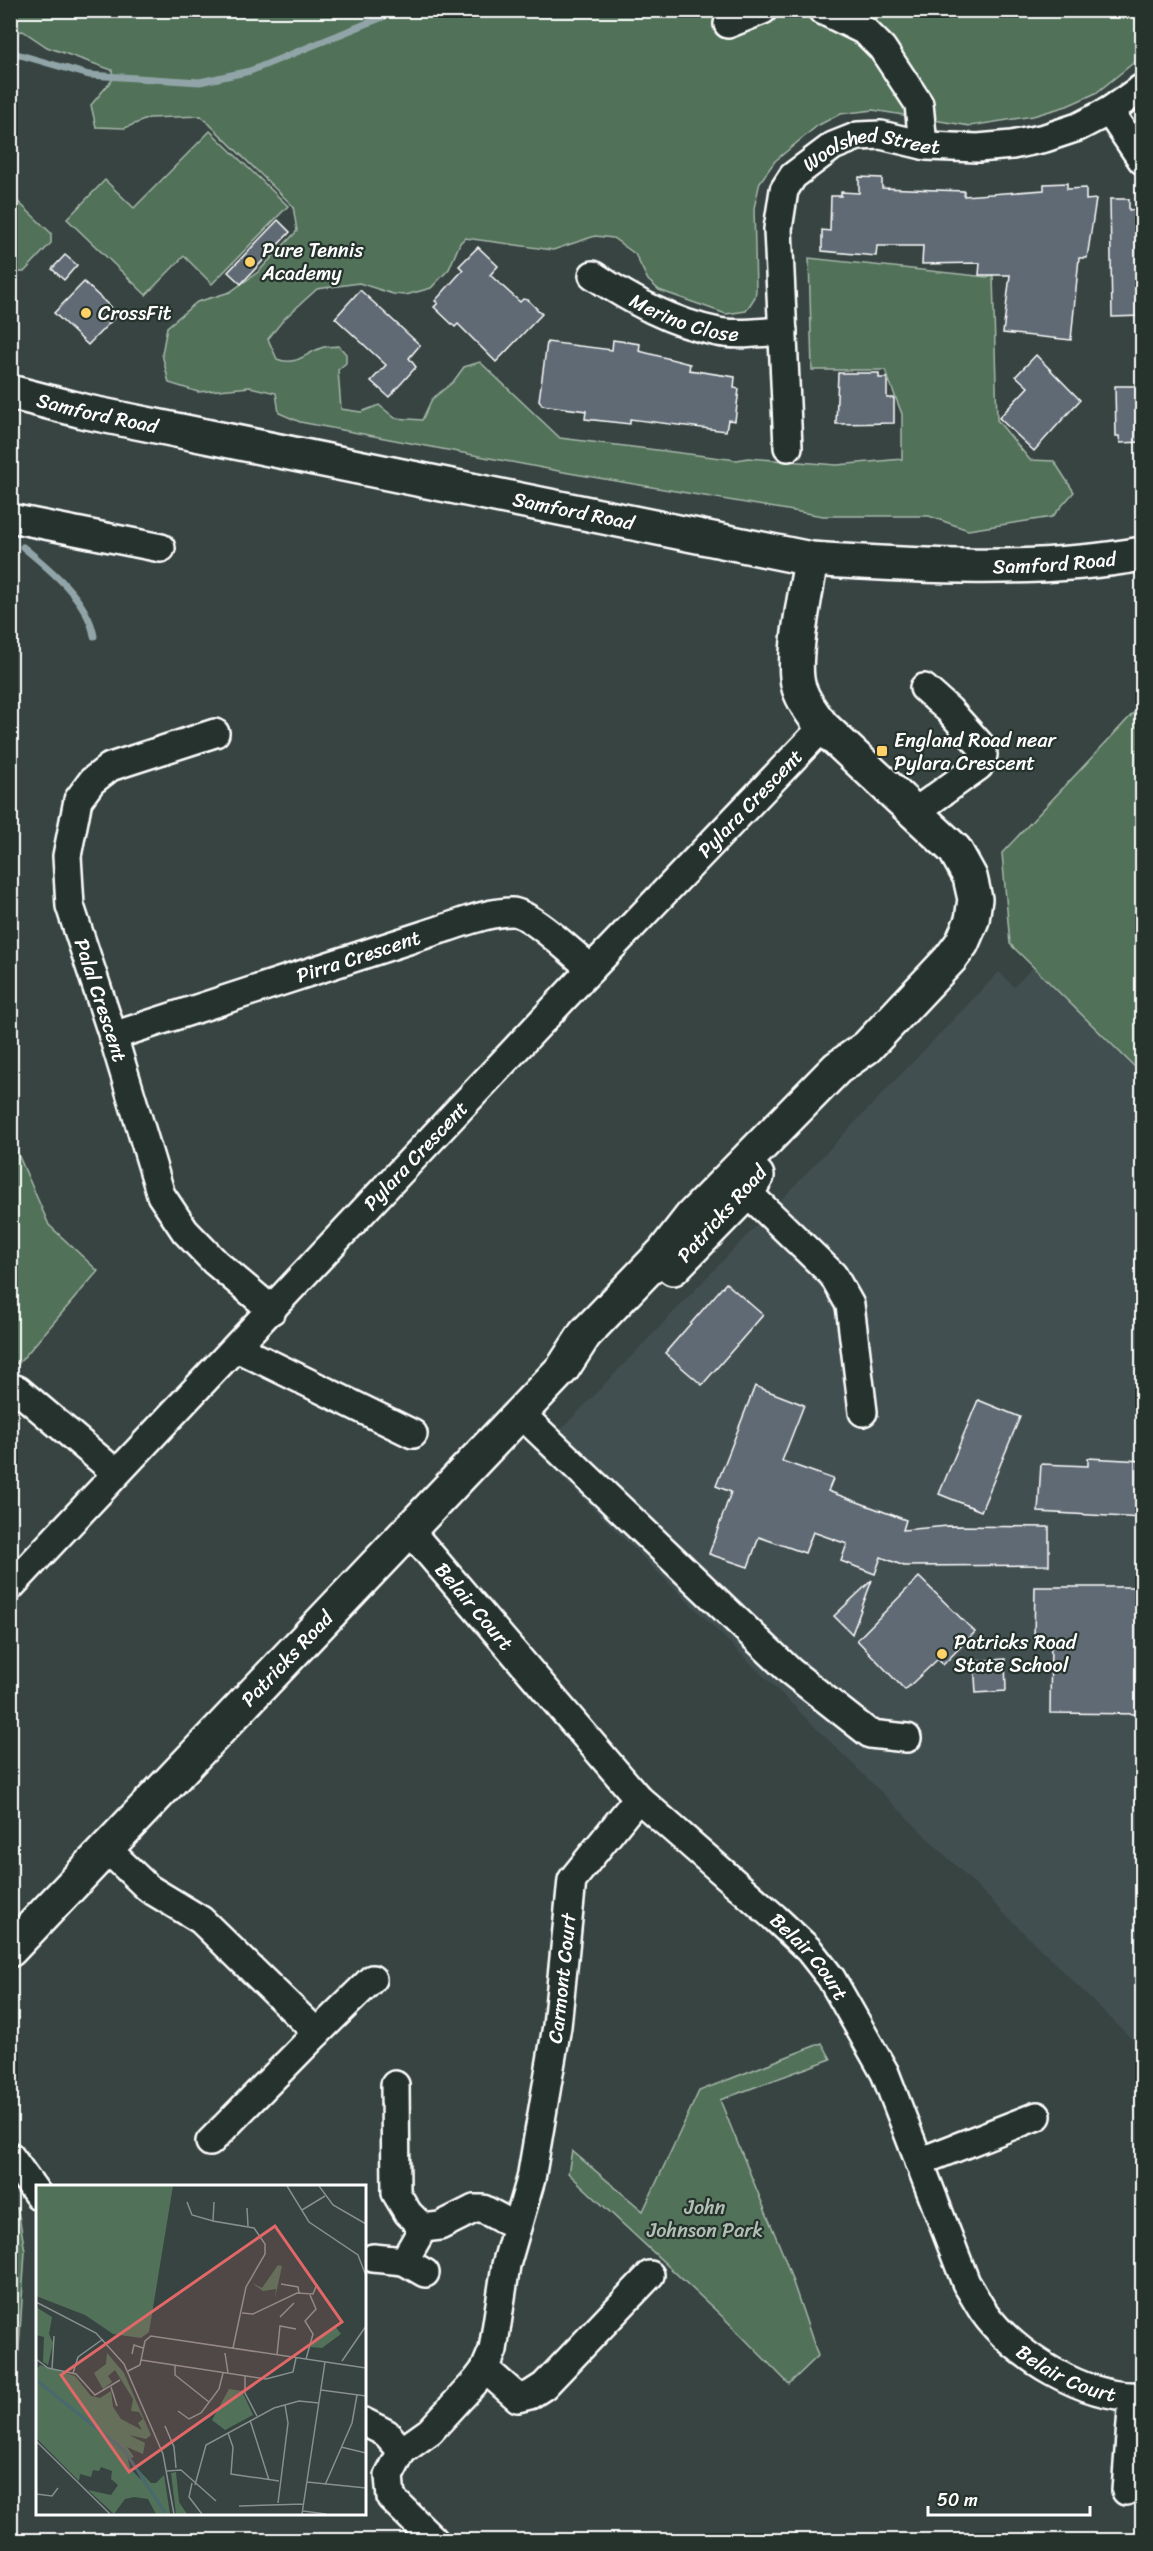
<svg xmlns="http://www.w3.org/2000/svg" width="1153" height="2551" font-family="Sriracha,sans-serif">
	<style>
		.built { fill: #434f51 }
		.green { fill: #517159; stroke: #a8b8ac; stroke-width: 1.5 }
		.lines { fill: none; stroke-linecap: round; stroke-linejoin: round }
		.stream { stroke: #91a5a8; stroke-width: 7 }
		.building { fill: #606a74; stroke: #fff; stroke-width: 1.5 }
		.minor-casing { stroke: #fff; stroke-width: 32 }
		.major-casing { stroke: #fff; stroke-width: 38 }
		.minor { stroke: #26332d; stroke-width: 27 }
		.major { stroke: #26332d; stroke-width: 33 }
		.poi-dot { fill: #ffd166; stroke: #26332d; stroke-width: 2 }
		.labels { text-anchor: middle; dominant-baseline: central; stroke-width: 4.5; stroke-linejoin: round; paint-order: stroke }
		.street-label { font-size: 20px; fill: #fff; stroke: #26332d }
		.poi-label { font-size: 20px; fill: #fff; stroke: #26332d; text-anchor: start }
		.park-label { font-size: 20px; fill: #b1bfb4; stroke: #26332d }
		.inset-river { fill: none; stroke: #48696e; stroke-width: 3 }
		.inset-road { fill: none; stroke: #878f8e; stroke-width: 1.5 }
		.view { fill: #e26868; fill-opacity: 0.15; stroke: #e26868; stroke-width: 3 }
		.inset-edge { fill: none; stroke: #fff; stroke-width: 3 }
	</style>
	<rect width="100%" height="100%" fill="#374442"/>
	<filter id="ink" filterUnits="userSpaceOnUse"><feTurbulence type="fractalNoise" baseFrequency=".0167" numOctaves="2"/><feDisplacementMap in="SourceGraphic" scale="12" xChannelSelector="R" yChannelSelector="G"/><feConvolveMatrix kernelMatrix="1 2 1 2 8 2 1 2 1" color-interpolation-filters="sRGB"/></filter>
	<g filter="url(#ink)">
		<polygon class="built" points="1033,967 1142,1074 1142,2049 538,1454 999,972 1014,987"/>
		<g class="green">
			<path d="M10 11H1142V56L1096 93 1067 106 1033 116 970 126 873 110 840 114 817 126 775 161 760 182 754 208 756 290 755 297 746 311 726 314 659 290 648 280 635 254 613 238 595 236 553 250 465 238 460 243 449 269 431 288 406 295 393 294 359 283 317 289 284 319 268 339 277 359C297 367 306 352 324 347 328 346 335 347 339 346L346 354V363L338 370 341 409 361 412 379 405 395 418 422 420 432 399 453 382 464 367 480 362 560 438 737 460 748 458 837 465 902 459V414L885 370H812L809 258 987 277 993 275 997 420 1030 460 1054 461 1074 492 1052 517 968 530 929 516H823L569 473 300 422 279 413 276 393 250 387 198 392 169 383 162 354 167 327 197 302 230 292 258 272 297 231 293 206 201 116 149 118 125 128 96 127 91 105 113 79 112 70 47 47 23 31 11 33Z"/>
			<polygon points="210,131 288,206 212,284 184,256 146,295 67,219 105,180 134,208"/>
			<polygon points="10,194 51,233 51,243 24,272 13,272 11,285"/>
			<polygon points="1142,704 1142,1074 1010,944 1002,853"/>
			<polygon points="11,1138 49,1225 98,1271 18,1364 10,1360"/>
			<polygon points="822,2043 831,2059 720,2100 785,2259 818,2356 789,2384 725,2319 568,2173 572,2151 643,2211 699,2091"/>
			<polygon points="10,2202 18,2210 25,2251 11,2477"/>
		</g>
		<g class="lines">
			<g class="stream">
				<polyline points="10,52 89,75 200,82 250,71 400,10"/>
				<path d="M23 547C50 569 88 600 94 636"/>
			</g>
		</g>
		<g class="building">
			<polygon points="859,177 882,178 882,188 964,191 964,196 1044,190 1044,184 1067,183 1067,189 1086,188 1086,200 1096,199 1087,258 1079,258 1071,340 1003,333 1010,275 979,275 980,263 922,264 923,246 877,246 876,256 822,251 822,230 830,231 831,196 841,196 841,192 859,193"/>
			<polygon points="1110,199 1129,199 1129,210 1138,209 1138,220 1143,220 1143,316 1112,317"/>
			<polygon points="278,220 290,232 241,284 228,272"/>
			<polygon points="478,247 498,266 490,275 520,302 523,299 528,300 542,314 496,362 458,324 455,327 434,307 438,303 435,301 463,270 459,266"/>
			<polygon points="65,255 77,265 64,280 52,269"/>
			<polygon points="84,282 118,314 88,345 54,313"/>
			<polygon points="360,290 420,345 409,358 416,367 389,397 371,381 386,365 335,318"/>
			<polygon points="613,340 640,344 639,351 690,364 689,370 735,377 734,388 739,389 735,421 728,420 726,431 630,419 630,424 585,419 586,411 542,405 539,400 547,342 612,350"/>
			<polygon points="1036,355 1080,400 1034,451 999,418 1028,387 1016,376"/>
			<polygon points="838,373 879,373 879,378 887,378 887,398 894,398 894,423 836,424"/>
			<polygon points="1115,386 1143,386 1143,442 1120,443 1119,436 1116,436"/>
			<polygon points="726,1283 763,1315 702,1385 665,1353"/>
			<polygon points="755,1386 804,1405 782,1461 833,1479 828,1491 906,1520 903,1530 948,1526 1049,1527 1049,1565 904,1566 881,1557 875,1574 841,1561 847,1544 813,1532 805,1553 759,1537 748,1567 709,1554 731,1492 716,1486"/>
			<polygon points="978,1400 1020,1417 981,1511 939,1494"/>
			<polygon points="1088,1458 1143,1461 1143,1518 1038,1512 1041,1464 1088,1466"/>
			<polygon points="919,1577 975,1632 943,1665 938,1659 905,1690 857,1640"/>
			<polygon points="872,1580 852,1634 834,1616"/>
			<polygon points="1035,1587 1143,1587 1143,1714 1050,1713 1051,1639 1034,1639"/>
			<polygon points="1005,1659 1006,1691 976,1693 974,1661"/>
		</g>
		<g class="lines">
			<g class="minor-casing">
				<g id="minor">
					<polyline points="822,10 865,31 882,48 919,104 923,145"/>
					<polyline points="728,24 763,10"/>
					<polyline points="1109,111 1142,160"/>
					<path id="s1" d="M593 275C631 300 672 323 718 332 738 336 762 332 783 331"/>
					<path id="s2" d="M788 447 778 229 784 190 793 176 833 146 858 136 881 135 927 146 978 148 1012 145 1045 138 1078 127 1109 111 1142 88"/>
					<polyline points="10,518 161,548"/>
					<path id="s3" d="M215 733 110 767 92 781 78 800 67 856 70 906 113 1036 161 1195 185 1231 215 1262 272 1310"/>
					<polyline points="915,812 979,766 983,755 982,747 949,710 924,688"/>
					<path id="s4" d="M113 1036 439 930C462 923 488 912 512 912 529 912 577 957 591 969"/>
					<polyline points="747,1192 833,1275 850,1305 863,1412"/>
					<polyline points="237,1348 413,1434"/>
					<polyline points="10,1387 18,1390 116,1473"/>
					<polyline points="520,1413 790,1671 870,1734 907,1738"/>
					<path id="s5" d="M410 1531 638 1798 774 1917 809 1950 831 1978 885 2073 966 2283C972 2292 977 2302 983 2311 1014 2356 1087 2400 1142 2396"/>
					<path id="s6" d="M10 1587 591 969 823 727"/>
					<polyline points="107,1849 148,1888 201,1920 317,2033 210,2142"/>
					<polyline points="317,2033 372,1979"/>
					<polyline points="395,2085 396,2193 408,2213 423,2228 404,2261 425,2273"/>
					<polyline points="10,2156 38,2195"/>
					<polyline points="919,2162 1037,2116"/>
					<polyline points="423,2228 440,2226 474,2209 483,2209 517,2227"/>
					<polyline points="373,2258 404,2261"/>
					<polyline points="485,2369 518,2398 530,2395 544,2386 650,2275"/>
					<polyline points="364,2422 386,2433 402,2451"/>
					<polyline points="1126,2491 1133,2397"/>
					<path id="s7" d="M434 2540 391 2498 389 2476 402 2451 430 2431 476 2381 485 2369 493 2350 506 2265 531 2179 557 2026 572 1880 638 1798"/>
				</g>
			</g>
			<g class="major-casing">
				<g id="major">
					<path id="s8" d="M10 392 87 412 811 559C920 566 1034 573 1142 554"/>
					<polyline points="673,1268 747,1192 757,1176"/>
					<path id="s9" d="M10 1950 563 1368 585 1334 664 1252 692 1216 837 1068 867 1047 950 959 962 943 972 920 975 899 970 877 955 850 823 727C813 715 804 703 799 688 790 660 807 590 811 559"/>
				</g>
			</g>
			<use href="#minor" class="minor"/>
			<use href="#major" class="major"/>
		</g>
	</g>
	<g class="poi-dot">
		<circle cx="250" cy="262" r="6"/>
		<circle cx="86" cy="313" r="6"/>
		<rect x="876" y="745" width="12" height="12" rx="3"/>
		<circle cx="942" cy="1654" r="6"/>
	</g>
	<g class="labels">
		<g class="street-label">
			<text stroke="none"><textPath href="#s2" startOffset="362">Woolshed Street</textPath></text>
			<text stroke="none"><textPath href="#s1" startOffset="102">Merino Close</textPath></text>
			<text stroke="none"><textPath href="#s8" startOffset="90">Samford Road</textPath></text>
			<text stroke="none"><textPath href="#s8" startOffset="576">Samford Road</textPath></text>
			<text stroke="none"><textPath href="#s8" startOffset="1062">Samford Road</textPath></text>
			<text stroke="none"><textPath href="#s6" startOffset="1078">Pylara Crescent</textPath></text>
			<text stroke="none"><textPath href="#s4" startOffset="258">Pirra Crescent</textPath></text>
			<text stroke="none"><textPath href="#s3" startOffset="363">Palal Crescent</textPath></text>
			<text stroke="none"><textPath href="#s6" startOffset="592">Pylara Crescent</textPath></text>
			<text transform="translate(722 1214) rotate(-48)">Patricks Road</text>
			<text stroke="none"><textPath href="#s5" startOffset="99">Belair Court</textPath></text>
			<text stroke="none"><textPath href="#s9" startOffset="402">Patricks Road</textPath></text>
			<text stroke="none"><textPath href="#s5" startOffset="585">Belair Court</textPath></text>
			<text stroke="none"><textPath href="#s7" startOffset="627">Carmont Court</textPath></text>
			<text stroke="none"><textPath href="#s5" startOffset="1089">Belair Court</textPath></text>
		</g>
		<g class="poi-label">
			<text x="262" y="250">Pure Tennis<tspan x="262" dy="23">Academy</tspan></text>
			<text x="98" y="313">CrossFit</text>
			<text x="894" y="740">England Road near<tspan x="894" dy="23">Pylara Crescent</tspan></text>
			<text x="954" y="1642">Patricks Road<tspan x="954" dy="23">State School</tspan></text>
		</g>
		<g class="park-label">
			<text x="705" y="2207">John<tspan x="705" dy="23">Johnson Park</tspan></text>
		</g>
	</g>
	<g transform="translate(36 2185)">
		<rect width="330" height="330" fill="#374442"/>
		<path d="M0 1H137L113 147 105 153 77 149 49 130 0 111ZM242 80 246 81 239 113 240 104 227 106 216 98 226 103ZM0 122 16 132 13 149 17 158 12 180 7 177 8 152 0 150ZM299 141 305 149 286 163 274 162 280 153ZM71 168 88 188 115 250 110 254 93 250 109 258 107 269 91 262 98 272 92 274 94 283 105 295 100 282 115 298H120L128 290 134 329H120L112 314 98 312 89 314 78 329 52 305 75 310 82 300 75 294 76 286 65 282 63 286 57 285 55 292 44 289 43 296 0 253V185L4 180 39 191 55 211 64 213 75 206 77 222 85 234 106 245 102 238 107 234 103 227 95 226 97 214 79 185 72 191 76 197 67 204 58 188 70 179ZM193 204 206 206 217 230 189 245 176 235ZM140 287 143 317 151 329H140L135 288Z" fill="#517159"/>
		<path class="inset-river" d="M0 195 88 265 130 329"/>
		<path class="inset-road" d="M251 1 273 37 322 70 330 91M283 1 297 20 330 39M151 17 156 30 177 36M178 17 177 36 218 43 229 59V69L210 102 197 163M211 23 212 41M266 25 289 11M245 99 262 102 263 108M0 117 60 148 88 179 127 269 138 329M206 128 217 129 261 108 277 109 281 99M244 132 258 118M189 168 192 188M96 169 98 160 107 163M241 170 244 141 260 144M0 174 12 183 40 189 59 210 84 195M270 174 277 149 269 136 280 124 274 110M105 175 230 194 257 187 260 173M306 176 330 141M139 181V190L173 217M16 184 18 151M92 186 104 180 109 156 115 151 330 183M37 188 42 172 67 154M209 191V208L221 231M75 202 81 221M285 205 330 211M142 226 153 234 165 228 183 204 187 188M214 235 233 295M129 241 138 262 140 283M192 248 197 262 195 289 243 296M0 256 74 329M305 262 330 268M131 286 145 285 180 316M271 297 330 303M156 298 153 312 166 329M159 300 170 260 238 223 263 216 283 218M289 300 316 238 321 210M0 309 16 311 22 303M242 318 252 238 249 220M203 321 268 319M267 326 290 329M266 329 289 177"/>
		<path class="view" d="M239 41 306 137 93 287 25 190Z"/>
		<rect width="330" height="330" class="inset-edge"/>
	</g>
	<rect width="1153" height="2551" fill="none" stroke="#26332d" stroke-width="36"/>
	<rect x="18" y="18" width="1117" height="2515" fill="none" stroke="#fff" stroke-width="2" filter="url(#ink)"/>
	<path d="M928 2506v9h162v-9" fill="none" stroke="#ffffff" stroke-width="3"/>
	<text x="937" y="2506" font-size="18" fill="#ffffff" stroke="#26332d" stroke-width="4.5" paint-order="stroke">50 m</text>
</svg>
